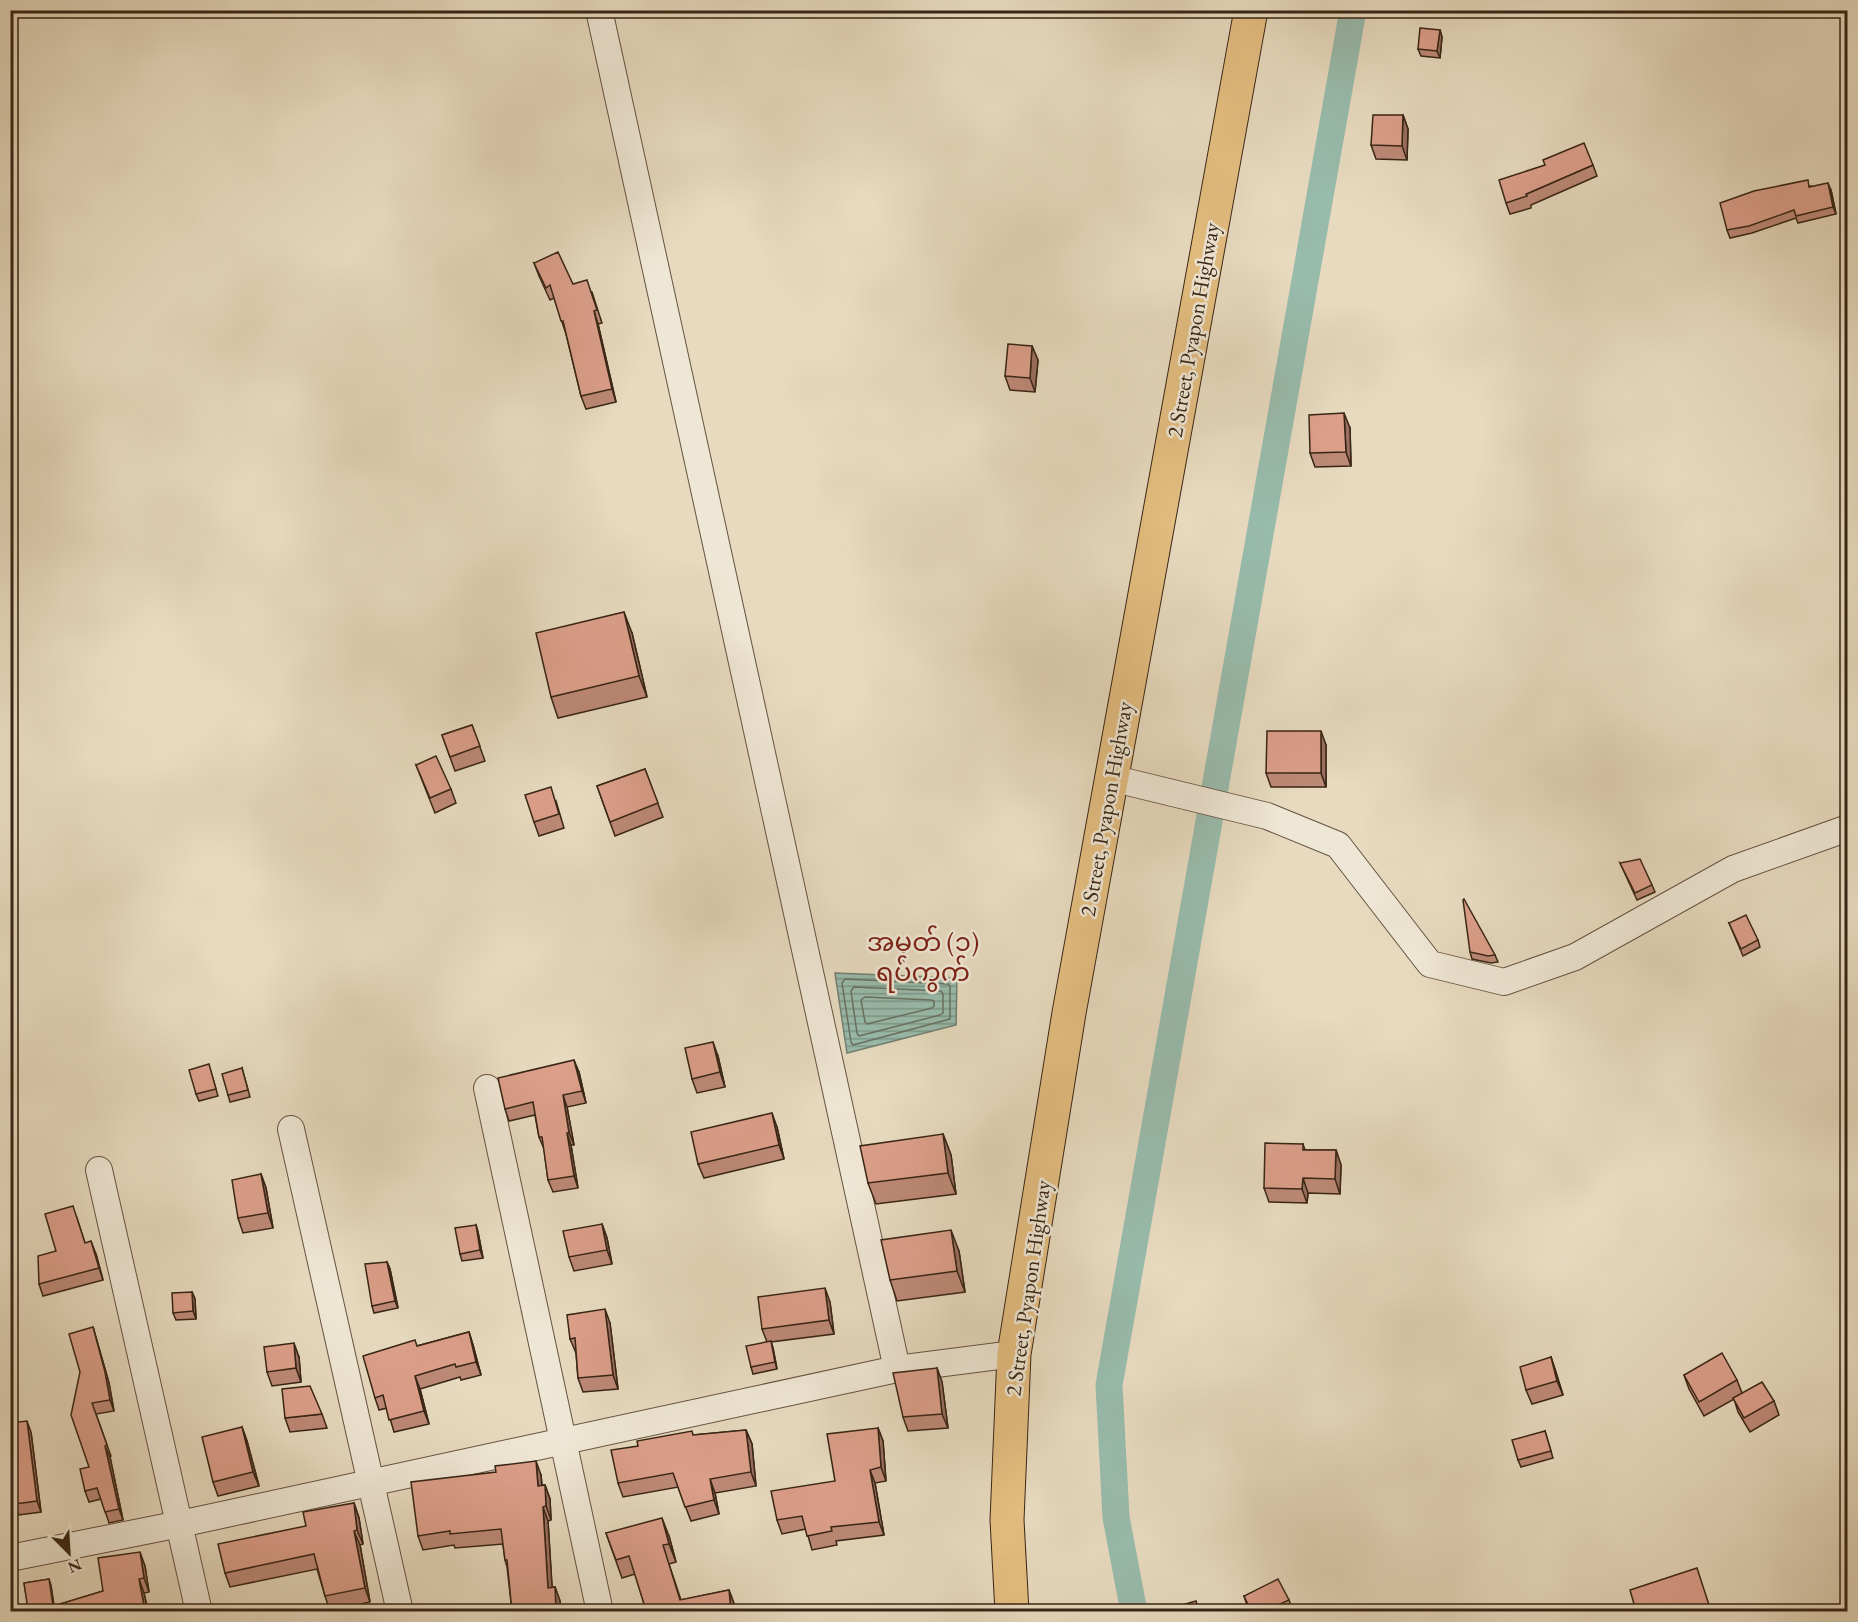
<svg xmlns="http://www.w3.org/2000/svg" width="1858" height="1622" font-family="'EB Garamond','Noto Sans Myanmar',serif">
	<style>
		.water { fill: url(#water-rules); stroke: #727f70; stroke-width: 1.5 }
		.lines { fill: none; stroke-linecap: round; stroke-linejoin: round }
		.shore { stroke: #687060; stroke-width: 1.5 }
		.canal { stroke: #98bbac; stroke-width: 27 }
		.street-casing { stroke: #645240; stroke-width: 28 }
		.primary-casing { stroke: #382515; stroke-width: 35 }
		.street { stroke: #efe7d5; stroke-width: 26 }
		.primary { stroke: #e4bd80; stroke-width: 33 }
		.wall { fill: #bd8977; stroke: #382515; stroke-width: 1.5 }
		.shaded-wall { fill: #9a6f61; stroke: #382515; stroke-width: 1.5 }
		.building { fill: #dc9f8a; stroke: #382515; stroke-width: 1.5 }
		.labels { text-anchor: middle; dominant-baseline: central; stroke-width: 5; stroke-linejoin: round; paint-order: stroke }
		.street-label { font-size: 22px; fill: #382515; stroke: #efe7d5 }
		.quarter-label { font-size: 26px; fill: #7a1f14; stroke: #efe7d5 }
	</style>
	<defs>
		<pattern id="water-rules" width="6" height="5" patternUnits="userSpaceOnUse" patternTransform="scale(1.5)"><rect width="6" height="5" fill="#98bbac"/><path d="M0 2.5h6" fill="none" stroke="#7d988b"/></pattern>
	</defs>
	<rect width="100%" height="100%" fill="#e7dabf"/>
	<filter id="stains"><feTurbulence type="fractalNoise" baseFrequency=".00333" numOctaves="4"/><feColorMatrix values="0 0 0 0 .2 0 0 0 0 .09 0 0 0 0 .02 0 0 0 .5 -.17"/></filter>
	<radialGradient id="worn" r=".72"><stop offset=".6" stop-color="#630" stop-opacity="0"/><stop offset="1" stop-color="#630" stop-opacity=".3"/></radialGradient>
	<polygon class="water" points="835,973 957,978 956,1025 847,1053"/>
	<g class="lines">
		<g class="shore">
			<polygon points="845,979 948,984 950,986 950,1019 853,1045 851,1042 842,983"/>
			<polygon points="854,987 941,991 943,994 943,1013 940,1015 859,1036 857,1033 851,991"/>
			<polygon points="865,997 931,1000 934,1001 934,1006 932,1008 867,1024 865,1022 861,1000"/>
		</g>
		<polyline class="canal" points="1134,1612 1116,1517 1109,1385 1353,10"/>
		<g class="street-casing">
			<g id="street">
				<polyline points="599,10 897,1369"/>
				<polyline points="1111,778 1267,816 1338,845 1430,964 1504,982 1575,957 1733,869 1848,828"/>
				<polyline points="487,1088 600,1612"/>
				<polyline points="291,1129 400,1612"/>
				<polyline points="99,1170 199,1612"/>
				<polyline points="10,1558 180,1524 897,1369 1014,1354"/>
			</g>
		</g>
		<g class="primary-casing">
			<polyline id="primary" points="1012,1612 1007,1520 1014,1354 1069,1013 1251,10"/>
		</g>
		<use href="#street" class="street"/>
		<use href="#primary" class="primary"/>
	</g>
	<g class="wall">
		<polygon points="1440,30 1442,37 1440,58 1421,56 1418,49"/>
		<polygon points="1403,115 1408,129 1407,160 1376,159 1371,145"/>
		<polygon points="1593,165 1597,176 1531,205 1531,208 1510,214 1506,203"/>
		<polygon points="1810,186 1831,190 1836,214 1798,223 1796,218 1752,233 1730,238 1727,230"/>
		<polygon points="534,263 573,284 592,292 602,323 598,324 616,402 586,409 581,396 566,334 554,298 550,300 539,276"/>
		<polygon points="1032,346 1038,360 1035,392 1010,390 1005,376"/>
		<polygon points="1350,428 1351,466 1315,467 1310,453"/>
		<polygon points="632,633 647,697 558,718 551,697"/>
		<polygon points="472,725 485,761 455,771 442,735"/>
		<polygon points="1326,745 1326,787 1271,787 1266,773"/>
		<polygon points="416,765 451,789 456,803 435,813"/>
		<polygon points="645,769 663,817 615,836 597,786"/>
		<polygon points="556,801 564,828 539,836 534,822"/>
		<polygon points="1620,863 1652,885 1655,892 1637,900"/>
		<polygon points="1729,923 1758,940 1760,947 1743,956"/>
		<polygon points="1470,952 1495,955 1498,962 1491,963 1472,959"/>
		<polygon points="718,1056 725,1087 697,1093 692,1079"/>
		<polygon points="242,1068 250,1097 230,1102 228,1095"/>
		<polygon points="211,1072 218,1096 199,1101 196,1094"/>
		<polygon points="579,1072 586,1103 567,1107 574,1145 571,1145 578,1188 553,1192 548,1180 544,1149 539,1137 535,1115 509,1121 505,1109"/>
		<polygon points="777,1127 784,1159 704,1178 698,1164"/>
		<polygon points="943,1134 951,1155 956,1194 876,1204 868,1183"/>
		<polygon points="1303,1144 1305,1150 1336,1150 1341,1165 1340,1194 1308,1193 1307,1203 1269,1202 1264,1188"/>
		<polygon points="261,1174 266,1188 273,1228 243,1233 238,1218"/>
		<polygon points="77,1218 85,1243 96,1254 103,1280 43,1296 39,1284 56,1251"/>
		<polygon points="602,1224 607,1238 612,1264 574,1271 569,1257"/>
		<polygon points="476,1225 478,1232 483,1258 462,1261 460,1254"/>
		<polygon points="959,1251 965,1292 897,1301 890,1280"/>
		<polygon points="387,1262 390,1269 398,1308 374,1313 372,1306"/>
		<polygon points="192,1292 195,1299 196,1319 176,1320 173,1313"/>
		<polygon points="830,1302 834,1334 771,1342 773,1348 777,1369 753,1374 751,1367 767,1342 762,1329"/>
		<polygon points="610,1323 618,1389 583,1392 578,1378 576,1353 570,1339"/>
		<polygon points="93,1327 109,1383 114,1411 96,1414 111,1456 110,1457 123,1520 109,1523 101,1499 89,1502 85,1491 89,1467"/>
		<polygon points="469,1332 473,1345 481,1375 461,1380 460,1377 420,1389 429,1424 394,1432 387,1408 379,1410 375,1398 417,1346"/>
		<polygon points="299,1357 301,1382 272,1386 267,1372"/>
		<polygon points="1551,1357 1563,1395 1532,1404 1526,1390"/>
		<polygon points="937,1368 942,1382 948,1428 908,1431 903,1417"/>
		<polygon points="1684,1375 1737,1380 1742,1393 1774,1401 1779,1415 1750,1432 1738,1412 1734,1399 1704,1416 1689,1389"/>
		<polygon points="322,1414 327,1428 290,1432 285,1418"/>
		<polygon points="242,1427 247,1441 259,1486 218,1496 213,1482"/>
		<polygon points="878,1428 883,1441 886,1481 875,1483 884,1535 836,1541 837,1545 812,1550 806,1529 782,1534 777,1520 835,1481"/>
		<polygon points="746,1430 752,1444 756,1486 715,1493 719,1514 691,1521 678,1487 623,1497 618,1483 638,1446 693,1435"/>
		<polygon points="1545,1431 1553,1458 1521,1467 1518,1460"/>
		<polygon points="31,1432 41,1512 19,1515 15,1504"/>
		<polygon points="541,1475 542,1485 545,1485 550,1499 551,1520 548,1521 552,1587 555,1587 560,1601 560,1611 512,1611 507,1567 505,1560 503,1544 455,1548 454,1545 423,1550 418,1536"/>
		<polygon points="354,1503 359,1518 363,1544 360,1545 370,1602 330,1611 325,1596 317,1569 230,1587 225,1573 306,1526"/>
		<polygon points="606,1533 669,1536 676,1562 669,1564 681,1600 729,1590 736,1609 645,1607 635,1574 622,1578"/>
		<polygon points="145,1566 149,1592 144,1593 148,1611 29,1611 24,1583 49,1579 51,1586 54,1606 103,1591"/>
		<polygon points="1244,1596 1289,1600 1293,1611 1249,1611"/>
	</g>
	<g class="shaded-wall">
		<polygon points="1440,30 1442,37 1440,58 1437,51"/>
		<polygon points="1403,115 1408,129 1407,160 1402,146"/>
		<polygon points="1828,183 1831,190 1836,214 1833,207"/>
		<polygon points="594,311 598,324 616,402 612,389"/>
		<polygon points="1032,346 1038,360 1035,392 1030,378"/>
		<polygon points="1344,413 1350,428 1351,466 1346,452"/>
		<polygon points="624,612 632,633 647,697 639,676"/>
		<polygon points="1321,731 1326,745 1326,787 1321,773"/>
		<polygon points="713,1042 718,1056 725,1087 720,1072"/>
		<polygon points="574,1060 579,1072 586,1103 582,1091"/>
		<polygon points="563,1095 567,1107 574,1145 569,1133"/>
		<polygon points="772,1113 777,1127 784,1159 779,1145"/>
		<polygon points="567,1133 571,1145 578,1188 574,1176"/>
		<polygon points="943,1134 951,1155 956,1194 948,1173"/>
		<polygon points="1336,1150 1341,1165 1340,1194 1335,1179"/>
		<polygon points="261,1174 266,1188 273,1228 268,1213"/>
		<polygon points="1303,1178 1308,1193 1307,1203 1302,1189"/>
		<polygon points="602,1224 607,1238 612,1264 607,1250"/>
		<polygon points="476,1225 478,1232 483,1258 480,1250"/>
		<polygon points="951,1230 959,1251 965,1292 957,1271"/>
		<polygon points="91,1241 96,1254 103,1280 99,1268"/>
		<polygon points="387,1262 390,1269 398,1308 395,1301"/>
		<polygon points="825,1288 830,1302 834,1334 829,1320"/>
		<polygon points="192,1292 195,1299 196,1319 193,1311"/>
		<polygon points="605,1309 610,1323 618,1389 613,1375"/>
		<polygon points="93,1327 109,1383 114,1411 110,1400"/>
		<polygon points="469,1332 473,1345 481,1375 476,1362"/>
		<polygon points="771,1341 773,1348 777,1369 775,1362"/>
		<polygon points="294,1343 299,1357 301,1382 296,1368"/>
		<polygon points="1551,1357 1556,1372 1563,1395 1557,1381"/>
		<polygon points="937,1368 942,1382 948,1428 942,1414"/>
		<polygon points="415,1376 420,1389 429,1424 424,1411"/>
		<polygon points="27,1421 31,1432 41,1512 37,1501"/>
		<polygon points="242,1427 247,1441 259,1486 253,1472"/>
		<polygon points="878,1428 883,1441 886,1481 881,1467"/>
		<polygon points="746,1430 752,1444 756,1486 751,1472"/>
		<polygon points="105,1446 110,1457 123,1520 119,1509"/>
		<polygon points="536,1461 541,1475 543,1500 538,1486"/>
		<polygon points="870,1470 875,1483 884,1535 879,1522"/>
		<polygon points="710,1479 715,1493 719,1514 714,1500"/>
		<polygon points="545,1485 550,1499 551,1520 546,1506"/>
		<polygon points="354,1503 359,1518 363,1544 357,1530"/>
		<polygon points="543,1507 548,1521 553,1602 548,1588"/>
		<polygon points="662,1518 669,1536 676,1562 669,1544"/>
		<polygon points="354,1531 360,1545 370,1602 365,1588"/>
		<polygon points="140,1552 145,1566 149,1592 144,1578"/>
		<polygon points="49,1579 51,1586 55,1611 53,1606"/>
		<polygon points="139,1579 144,1593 148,1611 145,1611"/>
		<polygon points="555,1587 560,1601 560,1611 556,1611"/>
		<polygon points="729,1590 736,1609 736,1611 731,1611"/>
	</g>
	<g class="building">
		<polygon points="1420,28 1440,30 1437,51 1418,49"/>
		<polygon points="1373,115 1403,115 1402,146 1371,145"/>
		<polygon points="1584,143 1593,165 1526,194 1527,196 1506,203 1499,180 1545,165 1543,160"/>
		<polygon points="1808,180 1809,187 1828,183 1833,207 1796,216 1794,210 1749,226 1727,230 1720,203 1754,191"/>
		<polygon points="558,252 573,284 587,280 597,310 594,311 612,389 581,396 563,321 561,321 550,285 546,288 534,263"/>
		<polygon points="1008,344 1032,346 1030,378 1005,376"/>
		<polygon points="1344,413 1346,452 1310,453 1309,415"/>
		<polygon points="624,612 639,676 551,697 536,633"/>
		<polygon points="472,725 480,746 450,757 442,735"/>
		<polygon points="1267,731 1321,731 1321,773 1266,773"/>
		<polygon points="436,756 451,789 430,798 416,765"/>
		<polygon points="645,769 658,803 610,822 597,786"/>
		<polygon points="551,787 559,814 534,822 525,795"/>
		<polygon points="1640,859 1652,885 1635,893 1620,863"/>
		<polygon points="1464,899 1495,955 1488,956 1470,952 1463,900"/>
		<polygon points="1746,915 1758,940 1741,949 1729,923"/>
		<polygon points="713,1042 720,1072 692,1079 685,1048"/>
		<polygon points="574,1060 582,1091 563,1095 569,1133 567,1133 574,1176 548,1180 542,1137 539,1137 533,1102 505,1109 498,1078"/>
		<polygon points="209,1064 216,1089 196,1094 189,1070"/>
		<polygon points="242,1068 248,1090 228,1095 222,1074"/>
		<polygon points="772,1113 779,1145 698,1164 691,1132"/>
		<polygon points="943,1134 948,1173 868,1183 860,1146"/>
		<polygon points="1265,1143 1303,1144 1303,1150 1336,1150 1335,1179 1303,1178 1302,1189 1264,1188"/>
		<polygon points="261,1174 268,1213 238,1218 232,1180"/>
		<polygon points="73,1206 85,1243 91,1241 99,1268 39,1284 38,1256 56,1251 45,1214"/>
		<polygon points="602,1224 607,1250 569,1257 563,1231"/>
		<polygon points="476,1225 480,1250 460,1254 455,1228"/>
		<polygon points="951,1230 957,1271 890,1280 881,1240"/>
		<polygon points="387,1262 395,1301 372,1306 365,1264"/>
		<polygon points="825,1288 829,1320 762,1329 758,1297"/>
		<polygon points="192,1292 193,1311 173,1313 172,1293"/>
		<polygon points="605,1309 613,1375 578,1378 575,1338 570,1339 567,1315"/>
		<polygon points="93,1327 105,1372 110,1400 92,1403 107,1445 105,1446 119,1509 105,1512 97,1488 85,1491 80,1469 89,1467 71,1415 80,1372 69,1334"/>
		<polygon points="469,1332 476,1362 456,1367 455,1364 415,1376 424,1411 389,1420 383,1395 375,1398 363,1356 415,1340 417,1346"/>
		<polygon points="771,1341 775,1362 751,1367 746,1346"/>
		<polygon points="294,1343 296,1368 267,1372 264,1347"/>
		<polygon points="1722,1353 1737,1380 1699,1402 1684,1375"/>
		<polygon points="1551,1357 1557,1381 1526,1390 1520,1367"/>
		<polygon points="937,1368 942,1414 903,1417 893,1373"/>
		<polygon points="1762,1382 1774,1401 1744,1418 1733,1398"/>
		<polygon points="310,1386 322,1414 285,1418 282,1389"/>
		<polygon points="27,1421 37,1501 15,1504 10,1470 10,1423"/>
		<polygon points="242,1427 253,1472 213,1482 202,1437"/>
		<polygon points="878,1428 881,1467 870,1470 879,1522 831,1527 832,1531 807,1536 802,1516 777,1520 771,1491 835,1481 827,1434"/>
		<polygon points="746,1430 751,1472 710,1479 714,1500 685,1507 673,1473 618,1483 611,1450 638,1446 637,1441 692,1431 693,1435"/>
		<polygon points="1545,1431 1551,1451 1518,1460 1512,1440"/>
		<polygon points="536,1461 538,1486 545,1485 546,1506 543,1507 548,1588 555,1587 556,1611 512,1611 507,1560 505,1560 501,1529 450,1534 450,1531 418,1536 411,1482 496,1472 495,1466"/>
		<polygon points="354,1503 357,1530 354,1531 365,1588 325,1596 314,1554 225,1573 218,1544 306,1526 303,1512"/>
		<polygon points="662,1518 669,1544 663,1545 680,1600 729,1590 731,1611 620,1611 645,1607 629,1556 616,1560 606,1533"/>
		<polygon points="140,1552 144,1578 139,1579 145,1611 37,1611 103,1591 98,1558"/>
		<polygon points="1697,1568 1711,1611 1636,1611 1630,1590"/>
		<polygon points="49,1579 53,1606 28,1610 24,1583"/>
		<polygon points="1278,1579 1289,1600 1265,1611 1251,1611 1244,1596"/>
		<polygon points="1196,1601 1199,1611 1161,1611"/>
	</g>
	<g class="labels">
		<g class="street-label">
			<text transform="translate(1193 330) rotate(-80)">2 Street, Pyapon Highway</text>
			<text transform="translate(1106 809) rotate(-80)">2 Street, Pyapon Highway</text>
			<text transform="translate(1028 1288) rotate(-82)">2 Street, Pyapon Highway</text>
		</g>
		<g class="quarter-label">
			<text x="923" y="942">အမှတ် (၁)<tspan x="923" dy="30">ရပ်ကွက်</tspan></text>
		</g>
	</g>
	<rect width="1858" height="1622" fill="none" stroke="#e7dabf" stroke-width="36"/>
	<rect x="12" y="12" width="1834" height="1598" fill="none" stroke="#382515" stroke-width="3"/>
	<rect x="18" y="18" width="1822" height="1586" fill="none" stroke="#382515" stroke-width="1.5"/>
	<g transform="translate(69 1553) rotate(156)" stroke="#efe7d5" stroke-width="4.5" paint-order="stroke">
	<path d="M0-4.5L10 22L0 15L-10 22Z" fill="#382515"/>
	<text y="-9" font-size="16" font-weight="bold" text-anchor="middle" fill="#382515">N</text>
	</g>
	<rect width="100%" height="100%" filter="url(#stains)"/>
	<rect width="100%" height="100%" fill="url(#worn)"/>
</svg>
